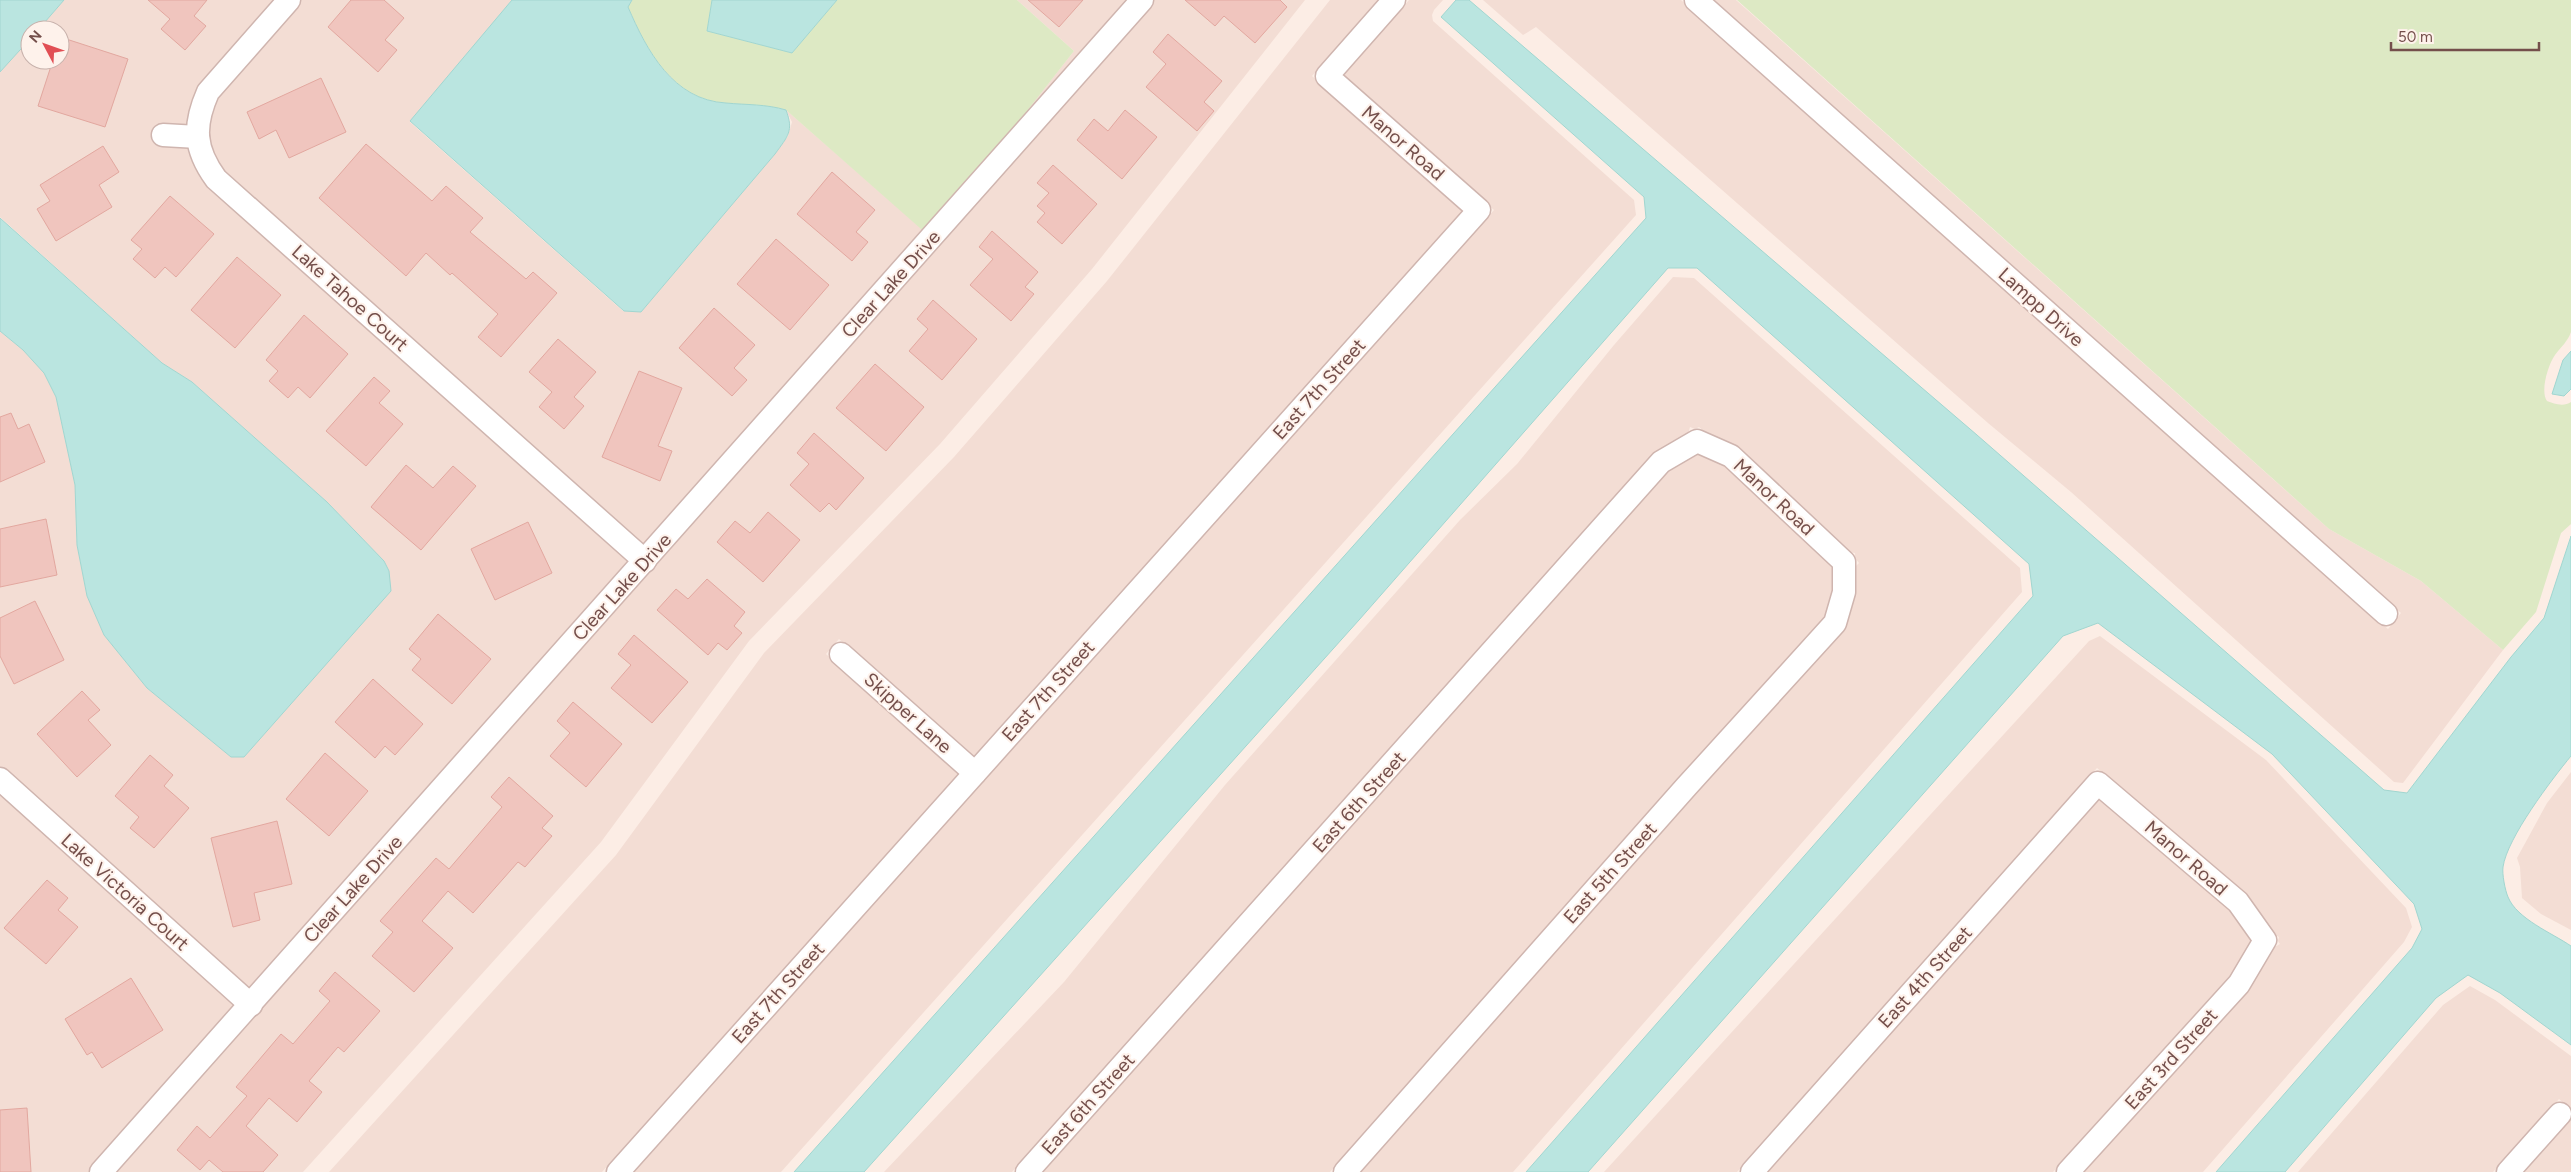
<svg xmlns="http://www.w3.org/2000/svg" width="2571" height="1172" font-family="Figtree,sans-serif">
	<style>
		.residential { fill: #f3ddd4 }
		.green { fill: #dde9c4 }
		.water { fill: #bae5e0; stroke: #a1d6d0 }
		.building { fill: #f0c5be; stroke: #e2a79f }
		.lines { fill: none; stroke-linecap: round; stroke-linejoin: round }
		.minor-casing { stroke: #cfb5af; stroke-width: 25 }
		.minor { stroke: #fff; stroke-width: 22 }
		.labels { text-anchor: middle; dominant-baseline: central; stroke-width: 4; stroke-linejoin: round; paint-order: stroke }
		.street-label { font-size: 19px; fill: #744f4b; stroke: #fef2eb }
	</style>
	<rect width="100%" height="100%" fill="#fcede5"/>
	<g class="residential">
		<polygon points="64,0 512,0 410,122 623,311 641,312 775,154 788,136 792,122 786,110 929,235 1074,51 1017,0 1305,0 1092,269 940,444 749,641 601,842 303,1172 0,1172 0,331 23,350 44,373 56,397 75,485 77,545 87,596 104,635 147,688 231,757 244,757 390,591 389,571 384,561 327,502 192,382 162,363 0,217 0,72 30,39 30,60 60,60 60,30 38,30"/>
		<polygon points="1330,0 1379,0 1312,76 1464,210 973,758 839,639 826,654 959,773 602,1172 329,1172 616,855 764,653 954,457 1107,281"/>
		<polygon points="1409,0 1443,0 1434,10 1432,15 1433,21 1634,200 1636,215 781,1172 633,1172 1494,210 1342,76"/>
		<polygon points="1483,0 1681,0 2388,629 2401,613 1711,0 1736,0 2329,529 2421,581 2503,650 2403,783 2394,782 2071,492 1988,423 1536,27 1523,35"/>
		<polygon points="1673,277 1694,278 2020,568 2022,592 1513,1172 1361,1172 1695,795 1843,631 1854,595 1855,567 1859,563 1855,558 1855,553 1848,552 1699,427 1695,429 1690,427 1688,434 1470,661 1012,1172 884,1172 1064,982 1225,785 1460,520 1517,464 1614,345"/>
		<polygon points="1699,453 1726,465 1833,566 1833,589 1825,618 1678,779 1330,1172 1043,1172 1669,471"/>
		<polygon points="2100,636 2266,760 2406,908 2412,927 2404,942 2203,1172 2084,1172 2249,990 2273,948 2280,944 2278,941 2279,937 2272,933 2244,894 2097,768 1737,1172 1604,1172 2089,641"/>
		<polygon points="2571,772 2571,930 2541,914 2522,898 2520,867 2517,858 2547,803"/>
		<polygon points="2100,798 2230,909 2252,940 2230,977 2053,1172 1768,1172"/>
		<polygon points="2470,986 2495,1000 2571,1056 2571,1110 2559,1099 2493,1172 2298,1172 2443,1005"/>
		<polygon points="2571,1119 2571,1172 2523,1172"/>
	</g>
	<g class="green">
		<path d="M632 0H712L707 31 792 53 837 0H1017L1074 51 929 236 786 110C766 104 747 105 726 103 673 100 647 50 628 7Z"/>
		<path d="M1737 0H2571V332C2568 341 2561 347 2555 355 2548 365 2540 391 2547 401 2554 404 2564 407 2571 402V524L2561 533 2536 612 2503 650 2421 581 2329 529Z"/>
	</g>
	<g class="water">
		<polygon points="0,0 64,0 38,30 30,30 30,39 0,72"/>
		<path d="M512 0H632L628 7C647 51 673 100 726 103 747 105 766 104 786 110 794 131 788 136 775 154L641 312 624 311 410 121Z"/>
		<polygon points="712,0 837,0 792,53 707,31"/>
		<path d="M1456 0H1469L1977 435 2384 790 2407 793 2511 657 2544 618 2571 536V756C2552 779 2507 838 2503 867 2502 874 2505 890 2508 897 2517 919 2552 933 2571 946V1045L2500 993 2468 975 2436 998 2285 1172H2216L2412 948 2422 929 2414 904 2272 754 2098 623 2063 636 1588 1172H1526L2033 596 2029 564 1697 268H1668L1359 620 864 1172H794L1646 218 1644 197 1441 17Z"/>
		<polygon points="0,218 162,363 192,382 327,502 384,561 389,571 391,591 244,757 231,757 147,688 104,635 87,596 77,545 75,485 56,397 44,373 23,350 0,331"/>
		<polygon points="2571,351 2571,389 2564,396 2552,394 2563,360"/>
	</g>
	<g class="building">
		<polygon points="148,0 207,0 194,16 206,26 185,50 161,29 170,19"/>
		<polygon points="351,0 384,0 404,18 385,40 397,50 378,72 328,27"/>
		<polygon points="1028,0 1083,0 1059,27"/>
		<polygon points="1185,0 1280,0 1287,7 1255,43 1224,16 1215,26"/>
		<polygon points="1168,34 1222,81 1204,102 1214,111 1197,131 1146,87 1166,64 1153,52"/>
		<polygon points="60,37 128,59 105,127 38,106 53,60 60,60"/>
		<polygon points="321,78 346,132 289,158 276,130 259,139 247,112"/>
		<polygon points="1125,110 1157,137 1122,179 1077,140 1094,119 1108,131"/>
		<polygon points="366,144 432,201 446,186 483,218 470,232 526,279 533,272 557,293 501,357 478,337 498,314 452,273 450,275 426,253 406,276 319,198"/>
		<polygon points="103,146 119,172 99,185 112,207 56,241 37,209 50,201 40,185"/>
		<polygon points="1053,165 1097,204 1062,244 1037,222 1045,213 1037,206 1049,193 1037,183"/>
		<polygon points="832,172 875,210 856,232 868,242 852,261 797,214"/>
		<polygon points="170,196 214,234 176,277 165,267 155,278 133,259 142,249 131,240"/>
		<polygon points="992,231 1038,272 1025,287 1034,294 1011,321 970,285 993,259 979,247"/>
		<polygon points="776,239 829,285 790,330 737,284"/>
		<polygon points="237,257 281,295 235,348 191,310"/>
		<polygon points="933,300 977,339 942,380 909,351 928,329 917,319"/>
		<polygon points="714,308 755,345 734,368 747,380 732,396 679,348"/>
		<polygon points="304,315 348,354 310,398 298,387 288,398 269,381 278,371 266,360"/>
		<polygon points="558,339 596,372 574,397 584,406 564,429 539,407 552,392 529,372"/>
		<polygon points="875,364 924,407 886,451 836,408"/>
		<polygon points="639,371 682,388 658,446 672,451 660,481 602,457"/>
		<polygon points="374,377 390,391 379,403 403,424 366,466 326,431"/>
		<polygon points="11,413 18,429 29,424 45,462 0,482 0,417"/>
		<polygon points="814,433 864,478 836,510 829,503 820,512 790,485 809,464 797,453"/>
		<polygon points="406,465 433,488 453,466 476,486 421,550 371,507"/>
		<polygon points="768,512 800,540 763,582 717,542 735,521 750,533"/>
		<polygon points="46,519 57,575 0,587 0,529"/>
		<polygon points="528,522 552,573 495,600 471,549"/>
		<polygon points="707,579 745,612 734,626 742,633 727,650 718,643 708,655 657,610 676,589 688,599"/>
		<polygon points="35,601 64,660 14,684 0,656 0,618"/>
		<polygon points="438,614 491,659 452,704 412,670 421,659 409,649"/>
		<polygon points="634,635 688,682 652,723 611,688 631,665 618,654"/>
		<polygon points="373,679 423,724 395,755 385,746 375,758 335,722"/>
		<polygon points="82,691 100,710 88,720 111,745 77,777 37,734"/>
		<polygon points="573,702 622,744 586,787 550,756 570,733 557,721"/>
		<polygon points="325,753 368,791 329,836 286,799"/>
		<polygon points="150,755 173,775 164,786 189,808 154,848 130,828 139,817 115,796"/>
		<polygon points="509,777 553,816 542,828 552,836 525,867 518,862 473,913 448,891 422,921 453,948 414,992 372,956 393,932 380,921 436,858 449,869 502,807 491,797"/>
		<polygon points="277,821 292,884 254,893 260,920 233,927 211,838"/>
		<polygon points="47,880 68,898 58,910 78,927 46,964 4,928"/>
		<polygon points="335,972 380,1011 344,1052 338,1047 309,1081 322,1092 297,1122 269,1098 246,1126 278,1155 263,1172 223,1172 209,1160 200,1170 177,1150 197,1126 210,1138 247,1096 236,1087 281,1034 293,1044 330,1001 319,991"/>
		<polygon points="131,978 163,1030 102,1068 92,1052 87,1055 65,1019"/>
		<polygon points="27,1108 31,1172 0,1172 0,1110"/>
	</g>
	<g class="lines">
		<g class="minor-casing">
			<g id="minor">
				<path d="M289 0 208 92C193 126 194 149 216 179L645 561"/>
				<polyline points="1696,0 2386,614"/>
				<polyline points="163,135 198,137"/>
				<polyline points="841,654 975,773"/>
				<polyline points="0,779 251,1005"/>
				<polyline points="101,1172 1142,0"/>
				<polyline points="618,1172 1479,210 1327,76 1394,0"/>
				<polyline points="1027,1172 1661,462 1697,441 1731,456 1844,562 1844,592 1835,623 1686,787 1345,1172"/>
				<polyline points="1752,1172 2098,783 2238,902 2265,940 2239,984 2068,1172"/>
				<polyline points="2508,1172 2560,1114"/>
			</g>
		</g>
		<use href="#minor" class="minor"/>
	</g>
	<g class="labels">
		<g class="street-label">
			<text transform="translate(1403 143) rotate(41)">Manor Road</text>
			<text transform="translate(891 284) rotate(-48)">Clear Lake Drive</text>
			<text transform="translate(350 298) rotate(42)">Lake Tahoe Court</text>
			<text transform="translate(2041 307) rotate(42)">Lampp Drive</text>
			<text transform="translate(1319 389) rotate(-48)">East 7th Street</text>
			<text transform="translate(1774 497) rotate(43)">Manor Road</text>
			<text transform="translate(622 587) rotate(-48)">Clear Lake Drive</text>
			<text transform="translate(1048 691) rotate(-48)">East 7th Street</text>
			<text transform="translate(908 713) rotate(42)">Skipper Lane</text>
			<text transform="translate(1359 802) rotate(-48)">East 6th Street</text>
			<text transform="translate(2186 858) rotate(41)">Manor Road</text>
			<text transform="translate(1610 873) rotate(-48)">East 5th Street</text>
			<text transform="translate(353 889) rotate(-48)">Clear Lake Drive</text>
			<text transform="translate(125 892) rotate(42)">Lake Victoria Court</text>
			<text transform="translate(1925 977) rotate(-48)">East 4th Street</text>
			<text transform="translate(778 993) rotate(-48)">East 7th Street</text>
			<text transform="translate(2171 1059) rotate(-48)">East 3rd Street</text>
			<text transform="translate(1088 1104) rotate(-48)">East 6th Street</text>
		</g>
	</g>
	<g transform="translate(45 45) rotate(311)"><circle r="24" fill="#fef2eb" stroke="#c7b1ab"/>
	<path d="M0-4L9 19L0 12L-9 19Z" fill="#e14f54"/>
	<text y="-8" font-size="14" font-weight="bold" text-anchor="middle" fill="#744f4b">N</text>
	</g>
	<path d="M2391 42v8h148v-8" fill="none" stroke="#744f4b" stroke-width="2.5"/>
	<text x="2398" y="42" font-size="15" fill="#744f4b" stroke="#fef2eb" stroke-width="4" paint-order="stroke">50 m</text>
</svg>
